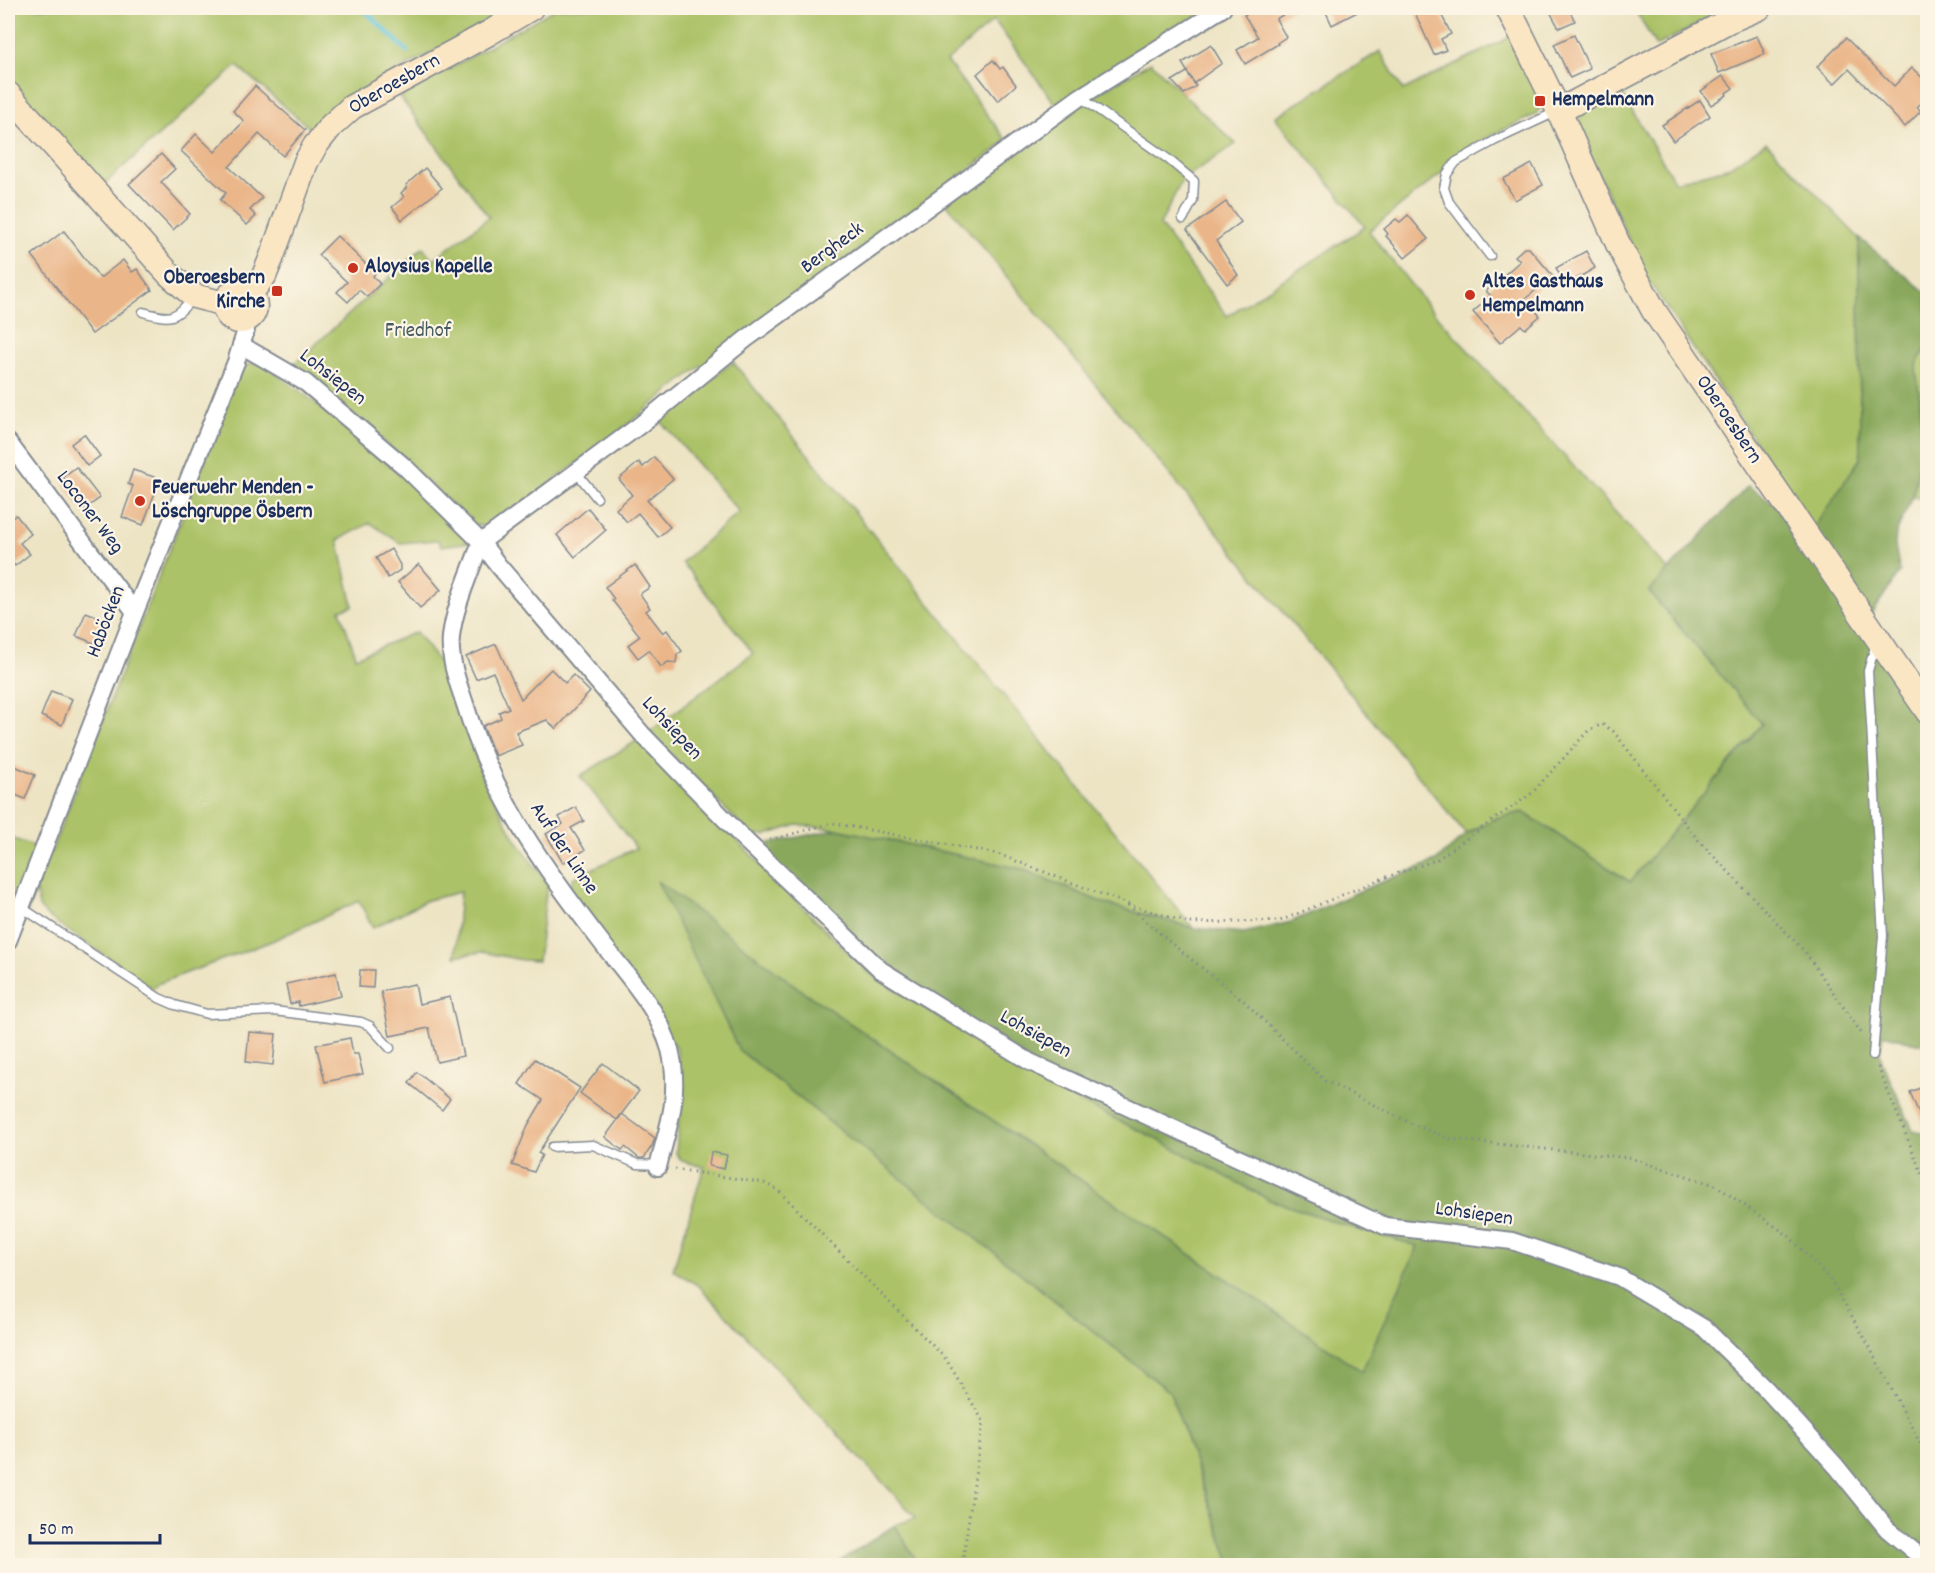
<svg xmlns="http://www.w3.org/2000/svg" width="1935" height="1573" font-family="Dekko,sans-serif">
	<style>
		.green { fill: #acc267; stroke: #647862; stroke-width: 1.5 }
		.forest { fill: #89a85c; stroke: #526c5d; stroke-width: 1.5 }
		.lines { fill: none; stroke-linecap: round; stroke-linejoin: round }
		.stream { stroke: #5ac2d7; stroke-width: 5 }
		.building { fill: #eab588 }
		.lane-casing { stroke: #848a91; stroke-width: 11 }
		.street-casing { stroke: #848a91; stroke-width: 20 }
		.secondary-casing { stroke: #848a91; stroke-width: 27 }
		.path { stroke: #848a91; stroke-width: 3; stroke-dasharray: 1.5 4.5; stroke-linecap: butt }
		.lane { stroke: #fff; stroke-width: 8 }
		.street { stroke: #fff; stroke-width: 16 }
		.secondary { stroke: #fbe6c4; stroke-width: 24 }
		.poi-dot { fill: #c8321e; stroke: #fcf5e5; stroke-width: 2 }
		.labels { text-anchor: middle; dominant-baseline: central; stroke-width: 4.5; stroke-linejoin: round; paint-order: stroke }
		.street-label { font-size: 21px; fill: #1b2f5e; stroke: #fcf5e5 }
		.poi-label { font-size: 21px; font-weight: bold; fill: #1b2f5e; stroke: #fcf5e5; text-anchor: start }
		.park-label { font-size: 21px; fill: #465b61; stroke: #fcf5e5 }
	</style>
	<rect width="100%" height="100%" fill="#fcf5e5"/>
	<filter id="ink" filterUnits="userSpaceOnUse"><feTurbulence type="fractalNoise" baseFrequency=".0167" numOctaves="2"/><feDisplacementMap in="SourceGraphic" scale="12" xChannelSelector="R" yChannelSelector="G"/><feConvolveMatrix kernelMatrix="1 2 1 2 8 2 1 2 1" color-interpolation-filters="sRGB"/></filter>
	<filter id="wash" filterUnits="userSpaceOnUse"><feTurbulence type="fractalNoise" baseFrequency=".008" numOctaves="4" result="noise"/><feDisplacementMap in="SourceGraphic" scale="24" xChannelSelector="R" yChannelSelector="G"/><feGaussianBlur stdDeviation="1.35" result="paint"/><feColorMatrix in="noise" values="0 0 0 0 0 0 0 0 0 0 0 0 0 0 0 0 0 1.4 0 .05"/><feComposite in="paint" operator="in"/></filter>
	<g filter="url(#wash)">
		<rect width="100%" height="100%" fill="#ede4c4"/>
		<g class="green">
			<polygon points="8,8 512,8 336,105 313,131 237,66 104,184 8,81"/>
			<polygon points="556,8 1213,8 1056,105 994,20 947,61 1007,141 680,382 598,448 491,527 474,525 382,440 293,365 423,247 433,260 489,217 400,97"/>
			<polygon points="1634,8 1731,8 1656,46"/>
			<path d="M1510 37 1544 103 1535 115C1512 126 1453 150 1443 172L1369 231 1427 305 1668 570 1649 592 1763 724 1630 882 1523 812 1496 818 1466 834 946 203 1086 100 1151 62 1184 95 1236 144 1182 180 1160 225 1227 316 1365 227 1275 117 1380 51 1403 90Z"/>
			<polygon points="1619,89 1675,182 1727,168 1766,142 1859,238 1860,459 1813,529 1646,277 1577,127 1582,111"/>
			<polygon points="1927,348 1927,503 1913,495 1921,453 1921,408 1916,369 1919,359"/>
			<polygon points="733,362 1193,928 1103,903 1022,869 837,829 797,825 766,835 751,835 649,732 753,653 682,562 739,512 659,419"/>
			<path d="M251 363C266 363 279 376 290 384 356 431 413 486 471 542L441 546 438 540 400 543 370 523 338 540 353 606 340 610 356 657 416 632 438 661 446 659C461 721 482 781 514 836 524 853 537 869 549 885L546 893 538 961 522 960 482 952 455 956 460 892 427 900 373 928 359 901 272 941 157 984 153 989 47 916 39 907 36 891 8 960V837L51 852 240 369Z"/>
			<polygon points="638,740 865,970 1045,1085 1155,1138 1270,1200 1351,1227 1419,1246 1362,1371 801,990 658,882 739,1050 1170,1392 1231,1565 919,1565 895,1525 916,1518 699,1286 673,1270 704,1167 682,1161 676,1153 680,1104 677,1050 568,892 573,878 636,848 580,776"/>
		</g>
		<g class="forest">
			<polygon points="1859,238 1927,293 1927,348 1919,359 1916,369 1921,408 1921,453 1913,495 1896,534 1895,545 1900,572 1867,620 1927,713 1927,1046 1883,1034 1880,1052 1882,1062 1913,1130 1927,1133 1927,1565 1231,1565 1170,1392 739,1050 657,881 801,990 1362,1371 1418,1246 1351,1227 1270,1200 1155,1138 1045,1085 865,970 760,845 837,829 1022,869 1103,903 1193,928 1244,933 1291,922 1369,887 1436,861 1466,834 1496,818 1523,812 1630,882 1762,724 1649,591 1748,486 1813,529 1860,459"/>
			<polygon points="895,1525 919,1565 834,1565"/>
		</g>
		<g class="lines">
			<polyline class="stream" points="362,8 407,51"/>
		</g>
		<g id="blocks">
			<g class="building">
				<polygon points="1255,8 1294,8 1276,19 1286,37 1277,43 1278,44 1245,64 1237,50 1258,37 1244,15"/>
				<polygon points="1324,8 1365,8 1332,25"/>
				<polygon points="1427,8 1438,8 1451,34 1441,39 1446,50 1434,55 1415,13"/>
				<polygon points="1548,8 1568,8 1575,21 1559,28"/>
				<polygon points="1574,35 1590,69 1570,78 1554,44"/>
				<polygon points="1757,36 1765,54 1719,73 1711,54"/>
				<polygon points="1846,38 1894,86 1912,68 1928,83 1928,97 1917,107 1921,111 1905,127 1849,69 1834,84 1817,67"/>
				<polygon points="1211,45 1222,63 1194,83 1182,63"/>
				<polygon points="993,60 1000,69 1003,67 1016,85 998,101 977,74"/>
				<polygon points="1187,72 1196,86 1184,94 1172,81"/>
				<polygon points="1723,76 1733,88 1726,93 1727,95 1711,105 1701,91"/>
				<polygon points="255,86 305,130 283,156 259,134 229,167 262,198 250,210 256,216 247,225 220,200 226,193 181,151 196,134 215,152 244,121 233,111"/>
				<polygon points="1700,100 1710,116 1673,141 1662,125"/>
				<polygon points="161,154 175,169 161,182 190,214 173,230 129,184"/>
				<polygon points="1532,164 1543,185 1515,200 1503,179"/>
				<polygon points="425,168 442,188 402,220 392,207 404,197 401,193 407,187 406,185"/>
				<polygon points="1226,202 1241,222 1216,241 1238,275 1227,284 1187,230"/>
				<polygon points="1408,215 1428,239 1405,258 1386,236 1388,234 1384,229 1396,219 1400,222"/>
				<polygon points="64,231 100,278 123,260 132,272 137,269 152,290 92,334 32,255"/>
				<polygon points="337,236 375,273 373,276 380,284 367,297 359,290 348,302 337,292 347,282 318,255"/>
				<polygon points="1524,248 1529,248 1553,276 1525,299 1540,316 1525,329 1521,325 1500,343 1473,312 1491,296 1486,291 1520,261 1515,256"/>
				<polygon points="1586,251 1595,268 1566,285 1556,268"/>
				<polygon points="84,434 100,456 87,466 71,444"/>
				<polygon points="654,457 673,479 647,500 670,527 658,537 638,513 627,522 616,509 632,495 619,479 639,462 643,467"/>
				<polygon points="76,467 100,498 83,510 63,483 66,481 63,477"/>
				<polygon points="133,470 160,479 143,525 122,517 133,486 128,484"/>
				<polygon points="588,508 606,530 575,557 557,535"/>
				<polygon points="16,515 31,534 20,543 30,554 15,566 8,557 8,521"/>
				<polygon points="391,549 400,565 400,570 388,578 376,558"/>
				<polygon points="419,564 441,590 420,608 398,582"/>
				<polygon points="635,565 650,587 640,594 650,608 646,611 663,633 667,630 682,651 677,655 676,663 668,662 661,667 649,650 638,658 628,645 640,636 612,600 614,599 605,587"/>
				<polygon points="86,612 106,620 96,644 76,636"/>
				<polygon points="496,644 521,699 551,669 565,683 573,675 590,692 556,729 547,720 516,732 522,745 495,756 483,726 501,718 499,712 509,708 493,672 476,679 466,657"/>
				<polygon points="51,691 72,699 62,725 41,716"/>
				<polygon points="8,763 35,775 25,799 8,792"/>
				<polygon points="576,807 584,821 571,828 585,850 563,863 546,834 563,824 559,817"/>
				<polygon points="360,970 374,970 373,988 359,987"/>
				<polygon points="336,973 341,996 299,1006 298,1002 290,1004 286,984"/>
				<polygon points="415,984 419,1004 450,997 463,1056 437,1062 429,1028 390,1036 381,991"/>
				<polygon points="249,1032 276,1034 273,1065 246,1062"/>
				<polygon points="350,1038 353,1054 358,1054 363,1074 325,1082 316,1045"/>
				<polygon points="535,1059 580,1088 538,1153 542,1155 534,1172 512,1165 528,1125 543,1100 519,1084"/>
				<polygon points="603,1063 639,1091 617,1120 580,1093"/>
				<polygon points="417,1072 450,1099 442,1110 409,1083"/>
				<polygon points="1928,1085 1928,1133 1927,1133 1910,1092"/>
				<polygon points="622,1114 655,1138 652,1146 644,1158 639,1158 625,1147 622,1150 605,1137"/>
				<polygon points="711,1152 727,1155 724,1169 709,1166"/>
			</g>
		</g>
	</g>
	<g filter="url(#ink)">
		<use href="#blocks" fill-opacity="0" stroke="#848a91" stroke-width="1.5"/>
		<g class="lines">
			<g class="lane-casing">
				<g id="lane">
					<polyline points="1080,97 1168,159 1194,181 1193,201 1183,219"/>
					<polyline points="1490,256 1449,202 1444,188 1447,174 1456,162 1496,140 1558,111"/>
					<path d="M143 312C169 319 175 321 192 298"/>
					<polyline points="576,472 597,498"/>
					<polyline points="21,907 159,998 175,1005 207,1014 274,1011 361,1022 370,1026 390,1048"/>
					<polyline points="1873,1055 1883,936 1868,671 1876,643"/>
					<polyline points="552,1147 593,1145 637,1164 659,1165"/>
				</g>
			</g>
			<g class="street-casing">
				<g id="street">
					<polyline points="241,345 306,383 405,467 481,542 498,565 642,734 747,842 881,970 1030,1062 1385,1226 1512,1241 1619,1277 1704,1328 1766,1389 1836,1466 1887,1529 1928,1563"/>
					<polyline points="8,442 135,612"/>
					<polyline points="481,542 640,425 746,339 1080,97 1223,8"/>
					<path d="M481 542C471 571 454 607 451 637 449 660 458 683 465 704 494 800 545 869 605 947 632 981 667 1019 673 1064 678 1105 667 1129 658 1167"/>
					<polyline points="8,941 135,612 236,362 246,330 244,320"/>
				</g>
			</g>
			<g class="secondary-casing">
				<g id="secondary">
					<polyline points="1508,8 1559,111 1618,244 1654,311 1928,712"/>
					<polyline points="8,94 169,274 194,296 225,304"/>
					<polyline points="1559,111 1728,21 1759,8"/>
					<circle cx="240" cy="306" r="15"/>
					<polyline points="250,294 264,276 271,259 306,162 315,146 331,126 352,107 489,33 531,8"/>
				</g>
			</g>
			<g class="path">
				<polyline points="770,840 832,823 998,854 1127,904 1189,923 1280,921 1378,880 1436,860 1532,793 1588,731 1602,724 1613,731 1699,841 1805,952 1862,1034"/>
				<polyline points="1128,905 1172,944 1245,1002 1325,1081 1410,1123 1450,1139 1630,1158 1715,1185 1789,1236 1832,1282 1864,1337 1928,1458"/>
				<polyline points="1878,1067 1928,1188"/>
				<polyline points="675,1169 764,1183 778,1190 946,1359 983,1421 962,1566"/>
			</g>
			<use href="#lane" class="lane"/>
			<use href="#street" class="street"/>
			<use href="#secondary" class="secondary"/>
		</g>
	</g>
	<g class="poi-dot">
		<rect x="1534" y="95" width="12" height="12" rx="3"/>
		<circle cx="353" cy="268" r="6"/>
		<rect x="271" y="285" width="12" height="12" rx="3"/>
		<circle cx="1470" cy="295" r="6"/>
		<circle cx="140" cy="501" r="6"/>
	</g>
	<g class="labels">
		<g class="street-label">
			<text transform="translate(395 85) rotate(-30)">Oberoesbern</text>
			<text transform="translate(833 249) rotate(-36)">Bergheck</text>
			<text transform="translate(332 378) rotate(38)">Lohsiepen</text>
			<text transform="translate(1728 420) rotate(56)">Oberoesbern</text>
			<text transform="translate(89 513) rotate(53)">Loconer Weg</text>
			<text transform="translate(107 622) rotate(-69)">Haböcken</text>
			<text transform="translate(671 729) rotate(47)">Lohsiepen</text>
			<text transform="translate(563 849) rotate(56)">Auf der Linne</text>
			<text transform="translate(1035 1035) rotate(29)">Lohsiepen</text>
			<text transform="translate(1474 1215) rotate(8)">Lohsiepen</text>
		</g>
		<g class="poi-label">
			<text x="1552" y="101">Hempelmann</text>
			<text x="365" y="268">Aloysius Kapelle</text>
			<text x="265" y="279" text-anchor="end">Oberoesbern<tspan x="265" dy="24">Kirche</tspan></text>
			<text x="1482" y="283">Altes Gasthaus<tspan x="1482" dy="24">Hempelmann</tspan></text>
			<text x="152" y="489">Feuerwehr Menden -<tspan x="152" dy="24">Löschgruppe Ösbern</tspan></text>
		</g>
		<g class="park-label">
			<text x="418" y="332">Friedhof</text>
		</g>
	</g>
	<rect width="1935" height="1573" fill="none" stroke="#fcf5e5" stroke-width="30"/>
	<path d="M30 1534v9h130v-9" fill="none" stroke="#1b2f5e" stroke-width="3"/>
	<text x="39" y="1534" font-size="18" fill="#1b2f5e" stroke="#fcf5e5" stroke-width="4.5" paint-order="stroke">50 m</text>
</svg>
